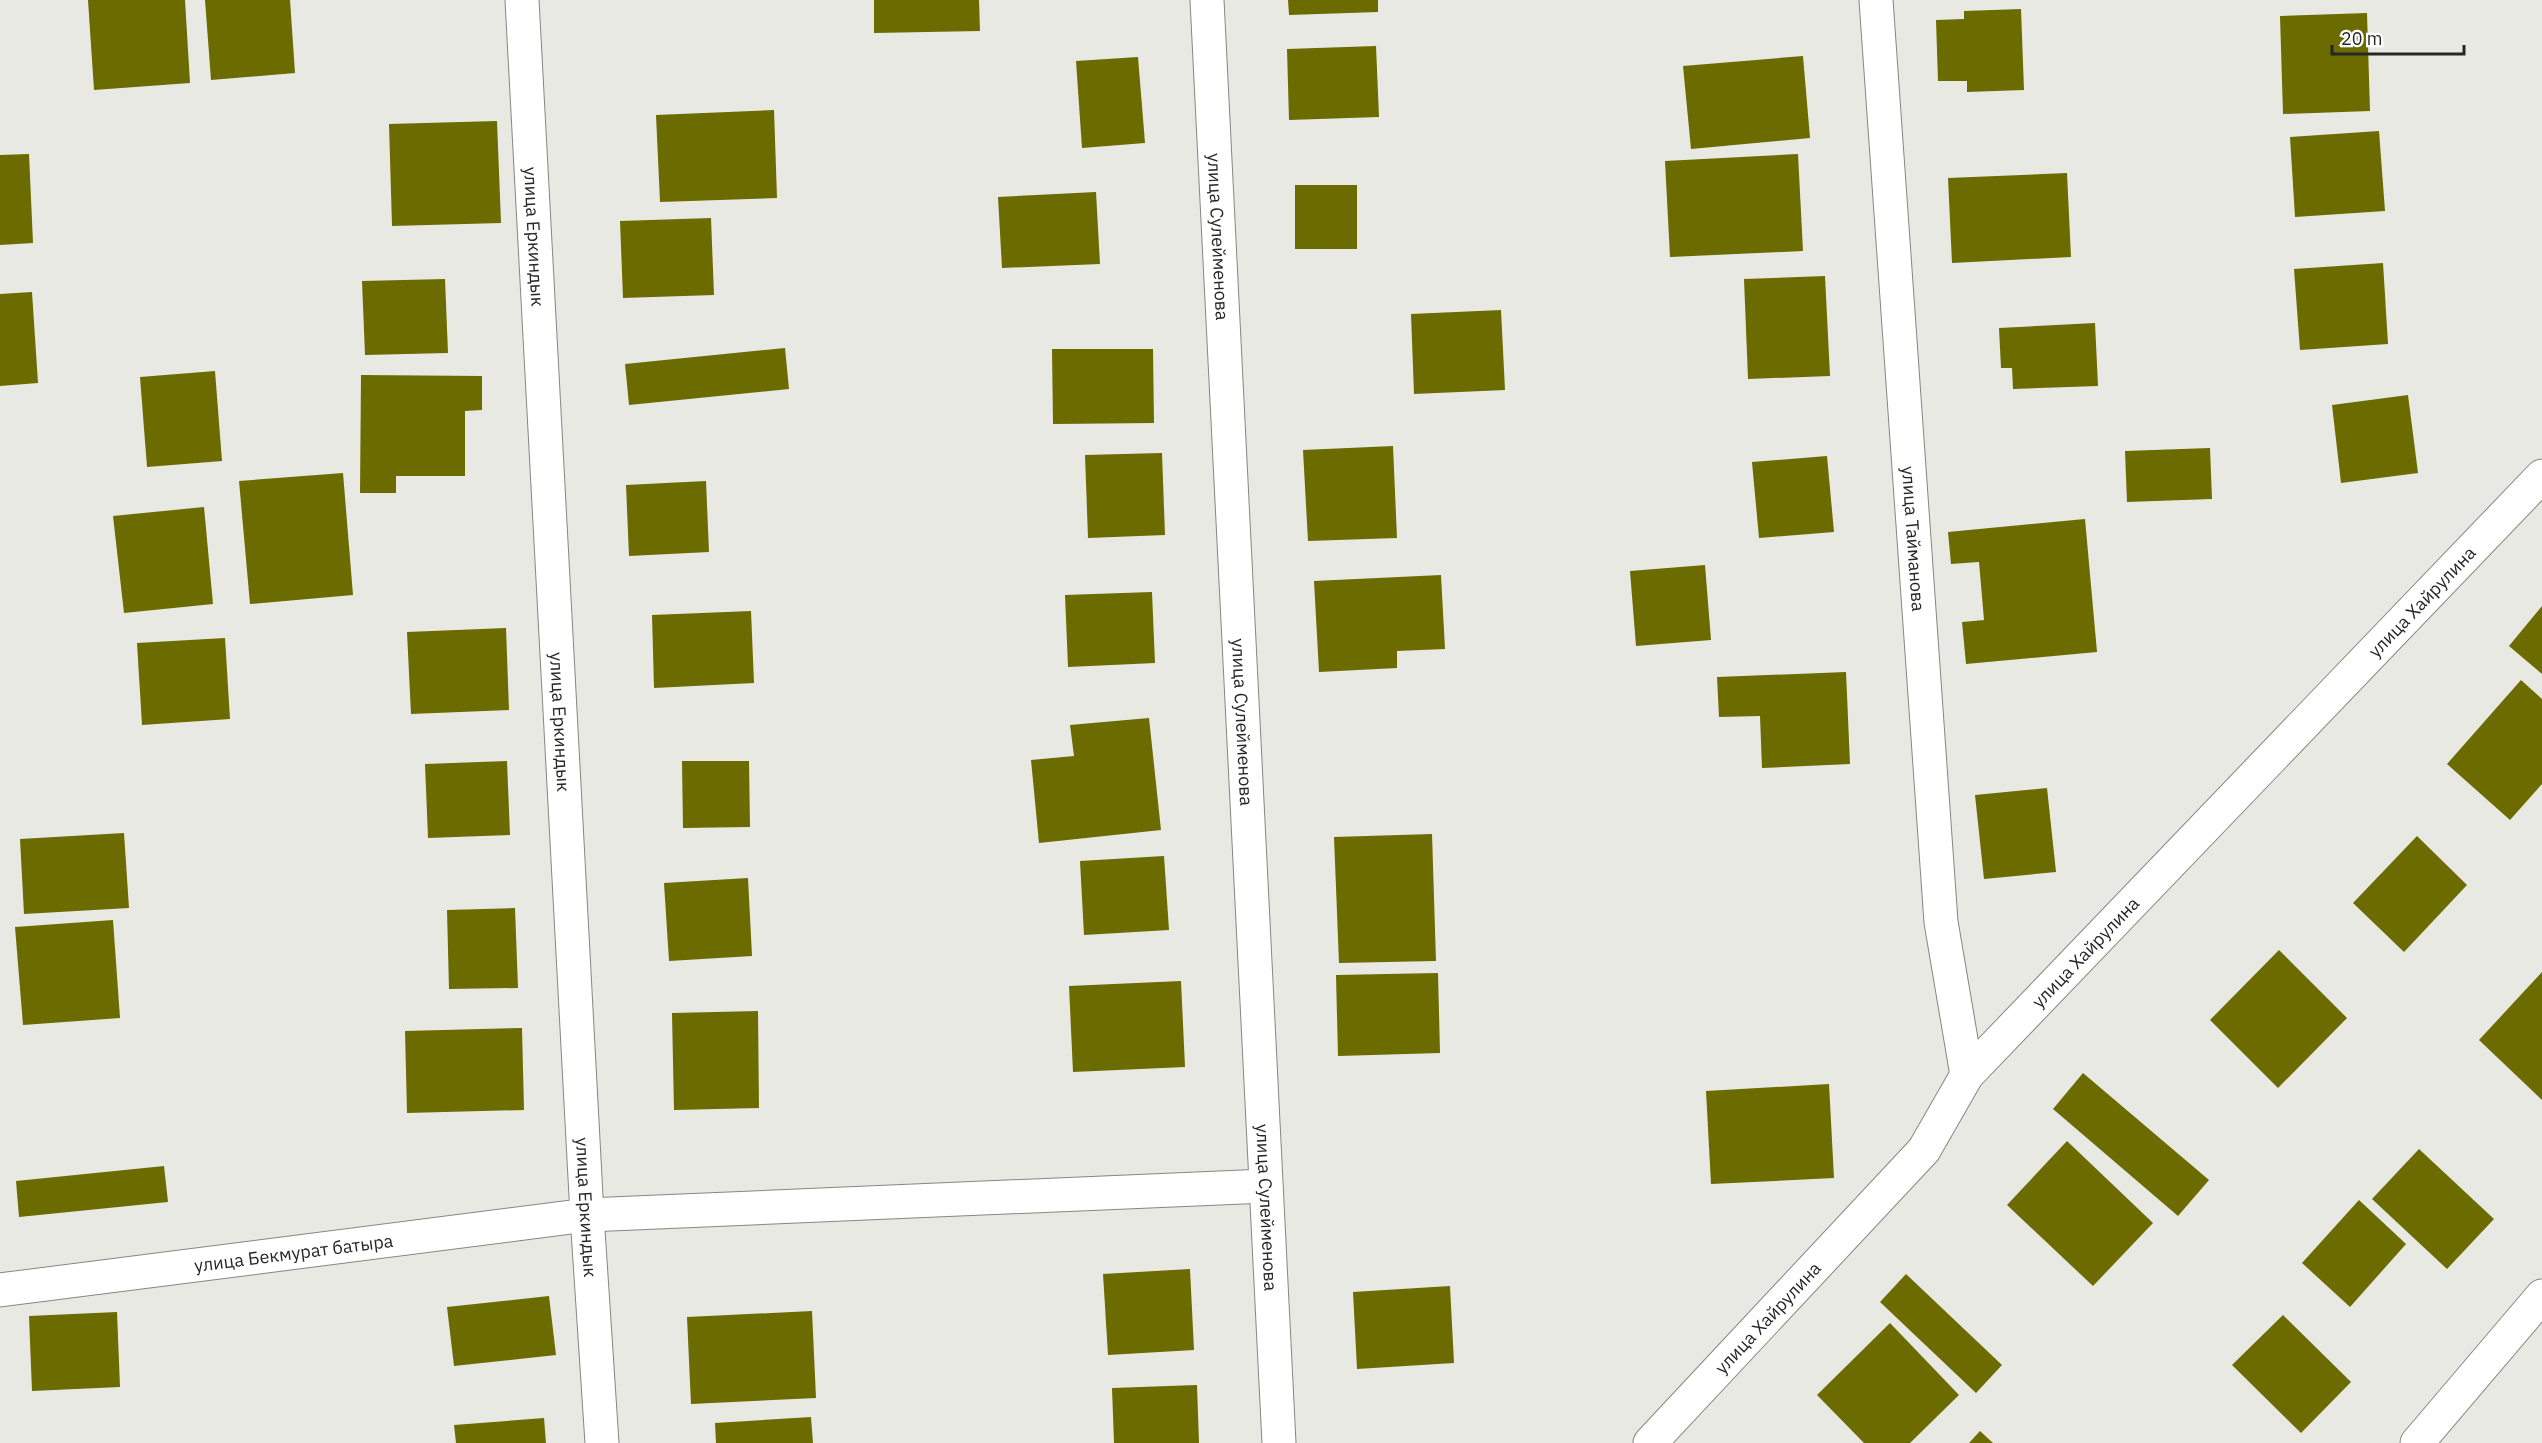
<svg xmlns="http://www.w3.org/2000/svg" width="2542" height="1443" font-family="'IBM Plex Sans',sans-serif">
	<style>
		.building { fill: #6b6b00 }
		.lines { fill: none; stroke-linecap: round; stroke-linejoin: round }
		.minor-casing { stroke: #868782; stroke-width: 35 }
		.minor { stroke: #fff; stroke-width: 33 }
		.labels { text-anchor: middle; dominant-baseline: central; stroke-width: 6; stroke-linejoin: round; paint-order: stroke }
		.street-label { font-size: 18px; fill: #262624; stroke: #fff }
	</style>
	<rect width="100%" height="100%" fill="#e9e9e4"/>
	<g class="building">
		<polygon points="88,0 185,0 190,83 94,90"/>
		<polygon points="205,0 290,0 295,73 211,80"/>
		<polygon points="874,0 979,0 980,31 874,33"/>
		<polygon points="1288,0 1378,0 1378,12 1289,15"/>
		<polygon points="2021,9 2024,90 1967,92 1967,81 1938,81 1936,20 1964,19 1964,11"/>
		<polygon points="2367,13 2370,111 2283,114 2280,16"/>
		<polygon points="1376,46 1379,117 1289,120 1287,49"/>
		<polygon points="1803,56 1810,138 1691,149 1683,66"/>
		<polygon points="1138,57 1145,143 1082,148 1076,61"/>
		<polygon points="774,110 777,198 660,202 656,115"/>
		<polygon points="497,121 501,223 392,226 389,124"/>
		<polygon points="2379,131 2385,211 2295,217 2290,137"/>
		<polygon points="29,154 33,243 0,245 0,155"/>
		<polygon points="1798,154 1803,251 1670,257 1665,161"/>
		<polygon points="2067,173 2071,257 1952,263 1948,178"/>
		<rect x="1295" y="185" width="62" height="64"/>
		<polygon points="1096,192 1100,264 1002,268 998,197"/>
		<polygon points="711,218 714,295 623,298 620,221"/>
		<polygon points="2383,263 2388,344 2300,350 2294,269"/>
		<polygon points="1825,276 1830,376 1748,379 1744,279"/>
		<polygon points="445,279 448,353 365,355 362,281"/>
		<polygon points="32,292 38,383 0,386 0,294"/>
		<polygon points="1501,310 1505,390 1414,394 1411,314"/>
		<polygon points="2095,323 2098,386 2013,389 2012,368 2001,368 1999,328"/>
		<polygon points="785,348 789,389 629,405 625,364"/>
		<polygon points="1052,349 1153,349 1154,423 1053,424"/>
		<polygon points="215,371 222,461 147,467 140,377"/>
		<polygon points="361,375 482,376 482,410 465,411 465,476 396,476 396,493 360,493"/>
		<polygon points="2408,395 2418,473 2341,483 2332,405"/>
		<polygon points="1393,446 1397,538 1308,541 1303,450"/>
		<polygon points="2210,448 2212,499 2127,502 2125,451"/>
		<polygon points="1162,453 1165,535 1088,538 1085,455"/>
		<polygon points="1827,456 1834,532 1759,538 1752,462"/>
		<polygon points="343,473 353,595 250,604 239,481"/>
		<polygon points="706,481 709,552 629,556 626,485"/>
		<polygon points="204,507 213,604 124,613 113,516"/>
		<polygon points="2085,519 2097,652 1966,664 1962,622 1984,620 1979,562 1951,564 1948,532"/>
		<polygon points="1705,565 1711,640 1636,646 1630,571"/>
		<polygon points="1441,575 1445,649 1397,651 1397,668 1319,672 1314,581"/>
		<polygon points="1152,592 1155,663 1068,667 1065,595"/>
		<polygon points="2542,606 2542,674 2509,646"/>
		<polygon points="751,611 754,683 654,688 652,615"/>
		<polygon points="506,628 509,710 411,714 407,632"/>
		<polygon points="225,638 230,719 142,725 137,643"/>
		<polygon points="1846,672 1850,764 1762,768 1760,716 1719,717 1717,677"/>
		<polygon points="2521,680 2542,699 2542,784 2510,820 2447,764"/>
		<polygon points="1149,718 1161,830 1039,843 1031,760 1074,756 1070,725"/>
		<polygon points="507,761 510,835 428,838 425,764"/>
		<polygon points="682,761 749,761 750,827 683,828"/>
		<polygon points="2047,788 2056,872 1984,879 1975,795"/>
		<polygon points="124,833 129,908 24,914 20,839"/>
		<polygon points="1432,834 1436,961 1339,963 1334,837"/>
		<polygon points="2417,836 2467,885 2404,952 2353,903"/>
		<polygon points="1164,856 1169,930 1084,935 1080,861"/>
		<polygon points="748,878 752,956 669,961 664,883"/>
		<polygon points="515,908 518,988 449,989 447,910"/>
		<polygon points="113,920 120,1018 23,1025 15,927"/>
		<polygon points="2279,950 2347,1018 2278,1088 2210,1020"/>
		<polygon points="2542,972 2542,1100 2479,1040"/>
		<polygon points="1438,973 1440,1053 1338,1056 1336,975"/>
		<polygon points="1181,981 1185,1067 1073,1072 1069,986"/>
		<polygon points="758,1011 759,1108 674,1110 672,1013"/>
		<polygon points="522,1028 524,1110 407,1113 405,1031"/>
		<polygon points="2083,1073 2209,1180 2178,1216 2053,1109"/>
		<polygon points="1829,1084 1834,1178 1711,1184 1706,1091"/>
		<polygon points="2067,1141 2153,1223 2093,1286 2007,1205"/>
		<polygon points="2419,1149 2494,1219 2447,1269 2372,1199"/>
		<polygon points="164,1166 168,1202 19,1217 16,1181"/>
		<polygon points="2359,1200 2406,1244 2350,1307 2302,1263"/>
		<polygon points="1190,1269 1194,1350 1108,1355 1103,1274"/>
		<polygon points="1906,1274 2002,1365 1976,1393 1880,1302"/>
		<polygon points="1450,1286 1454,1363 1357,1369 1353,1292"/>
		<polygon points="549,1296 556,1355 454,1366 447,1307"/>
		<polygon points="812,1311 816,1398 691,1404 687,1317"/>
		<polygon points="117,1312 120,1387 32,1391 29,1316"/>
		<polygon points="2283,1315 2351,1382 2301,1433 2232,1365"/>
		<polygon points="1890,1323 1959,1395 1910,1443 1864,1443 1817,1395"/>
		<polygon points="1197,1385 1199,1443 1114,1443 1112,1388"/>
		<polygon points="811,1417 813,1443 716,1443 715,1423"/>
		<polygon points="544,1418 546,1443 456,1443 454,1425"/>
		<polygon points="1980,1431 1993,1443 1969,1443"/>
	</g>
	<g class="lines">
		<g class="minor-casing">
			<g id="minor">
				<path id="s1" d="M522 0 587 1215 602 1443"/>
				<path id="s2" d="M1207 0 1279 1443"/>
				<path id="s3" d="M1876 0 1941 922 1967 1075"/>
				<path id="s4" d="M0 1290 587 1215 1266 1186"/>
				<path id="s5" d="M1650 1443 1924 1150 1967 1075 2542 476"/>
				<polyline points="2417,1443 2542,1296"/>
			</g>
		</g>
		<use href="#minor" class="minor"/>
	</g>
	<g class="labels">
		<g class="street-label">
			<text stroke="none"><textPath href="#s1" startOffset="237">улица Еркиндык</textPath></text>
			<text stroke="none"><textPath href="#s2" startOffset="237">улица Сулейменова</textPath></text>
			<text stroke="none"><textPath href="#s3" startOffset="540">улица Тайманова</textPath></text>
			<text stroke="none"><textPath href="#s5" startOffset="1144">улица Хайрулина</textPath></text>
			<text stroke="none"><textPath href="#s2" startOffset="723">улица Сулейменова</textPath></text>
			<text stroke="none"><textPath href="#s1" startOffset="723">улица Еркиндык</textPath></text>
			<text stroke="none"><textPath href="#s5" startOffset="658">улица Хайрулина</textPath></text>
			<text stroke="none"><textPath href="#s1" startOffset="1209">улица Еркиндык</textPath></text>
			<text stroke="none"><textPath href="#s2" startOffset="1209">улица Сулейменова</textPath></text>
			<text stroke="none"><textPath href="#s4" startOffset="296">улица Бекмурат батыра</textPath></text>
			<text stroke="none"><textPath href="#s5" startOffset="172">улица Хайрулина</textPath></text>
		</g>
	</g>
	<path d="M2332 45v9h132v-9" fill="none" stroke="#262624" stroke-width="3"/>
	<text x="2341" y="45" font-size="18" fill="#262624" stroke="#ffffff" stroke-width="4.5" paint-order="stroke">20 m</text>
</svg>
